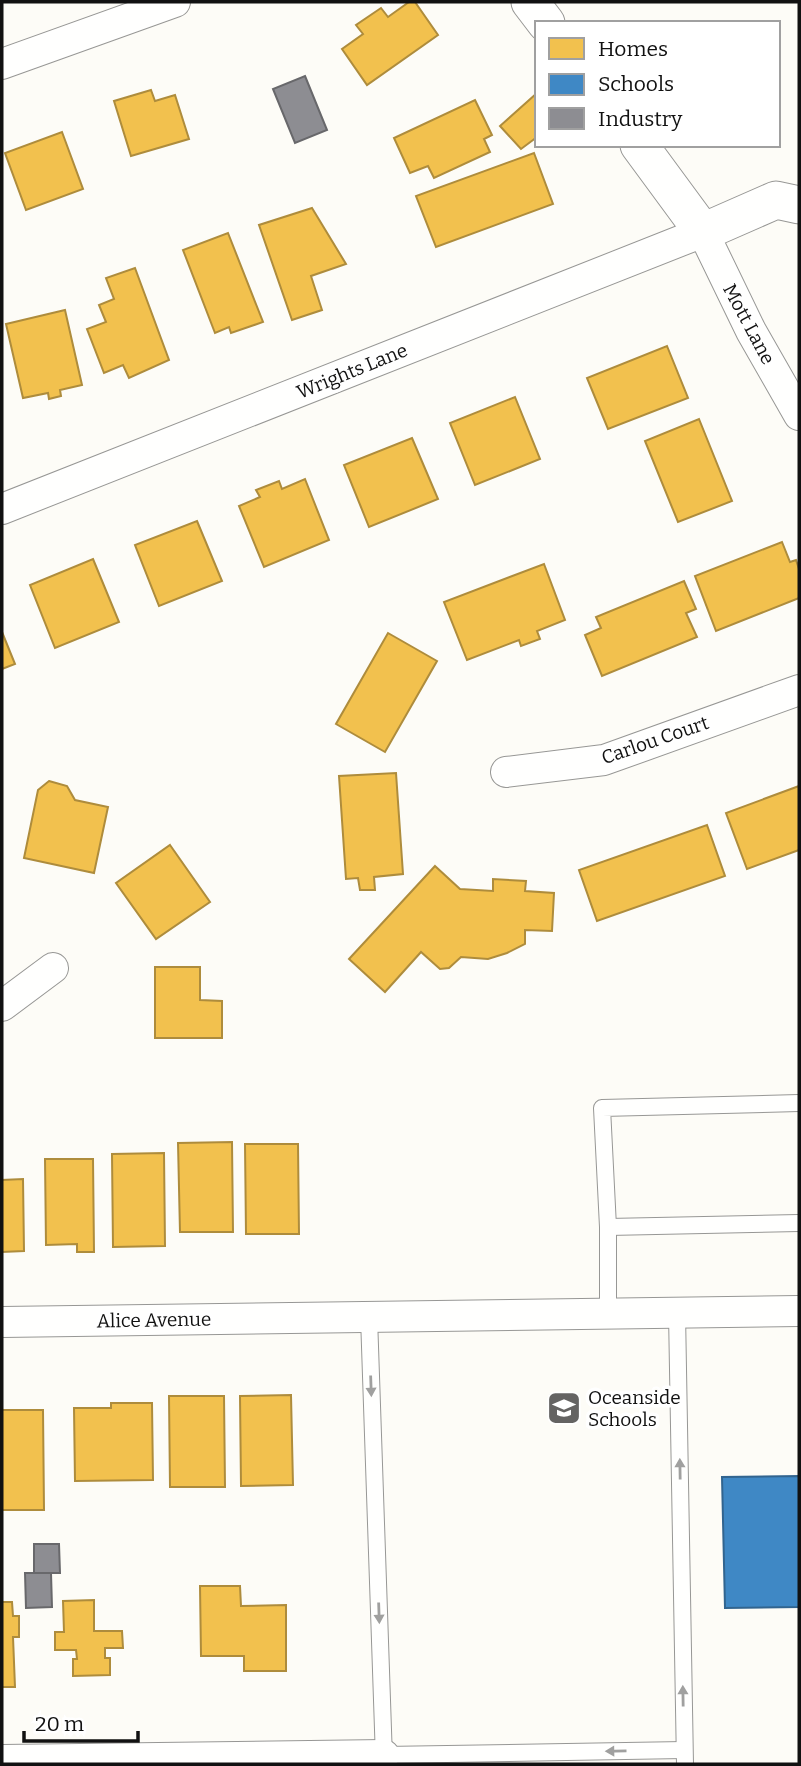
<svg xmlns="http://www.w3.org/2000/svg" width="801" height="1766" font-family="Bitter,serif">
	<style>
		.homes { fill: #f2c14e; stroke: #ae8c3c; stroke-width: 2 }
		.schools { fill: #3f88c5; stroke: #31648f; stroke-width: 2 }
		.industry { fill: #8d8d92; stroke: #68686b; stroke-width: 2 }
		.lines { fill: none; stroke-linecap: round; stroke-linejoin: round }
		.service-casing { stroke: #979795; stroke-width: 18 }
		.minor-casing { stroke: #979795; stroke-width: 32 }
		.tertiary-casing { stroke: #979795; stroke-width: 39 }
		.service { stroke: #fffffe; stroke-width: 16 }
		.minor { stroke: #fffffe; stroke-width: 30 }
		.tertiary { stroke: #fffffe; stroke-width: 37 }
		.oneway { fill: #a0a09f }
		.labels { text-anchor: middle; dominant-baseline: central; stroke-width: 7; stroke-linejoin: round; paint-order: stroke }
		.street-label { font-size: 19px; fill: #111; stroke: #fff }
		.poi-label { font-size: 19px; fill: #111; stroke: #fff; text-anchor: start }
	</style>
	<rect width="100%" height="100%" fill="#fdfcf7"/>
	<g class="homes">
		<polygon points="409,2 415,2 438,35 367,85 342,49 363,34 356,25 381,8 388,17"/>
		<polygon points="151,90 155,101 175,95 189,139 131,156 114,101"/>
		<polygon points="537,93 537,137 521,149 500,126"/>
		<polygon points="475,100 492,135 484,139 490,152 434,178 428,166 410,173 394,138"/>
		<polygon points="62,132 83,189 26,210 5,153"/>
		<polygon points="534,153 553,204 436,247 416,196"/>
		<polygon points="312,208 346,264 311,276 322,310 292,320 259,225"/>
		<polygon points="228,233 263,322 231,333 229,327 215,333 183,250"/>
		<polygon points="135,268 169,360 129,378 123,365 104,373 87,329 106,322 99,305 114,299 106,278"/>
		<polygon points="65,310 82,385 60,390 61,396 49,399 48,393 23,398 6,324"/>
		<polygon points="667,346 688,398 608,429 587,378"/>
		<polygon points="515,397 540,459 475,485 450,423"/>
		<polygon points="699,419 732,501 678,522 645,441"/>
		<polygon points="412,438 438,499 369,527 344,465"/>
		<polygon points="305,479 329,540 264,567 239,506 260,497 256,490 279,481 282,489"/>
		<polygon points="197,521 222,581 159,606 135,545"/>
		<polygon points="782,542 790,562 796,560 799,569 799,598 716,631 695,576"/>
		<polygon points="93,559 119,622 55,648 30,585"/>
		<polygon points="544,564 565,620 537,631 540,639 521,646 519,640 467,660 444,602"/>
		<polygon points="684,581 696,609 686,613 697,637 602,676 585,635 601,628 596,617"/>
		<polygon points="2,632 15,664 2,669"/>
		<polygon points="388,633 437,661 385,752 336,724"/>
		<polygon points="396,773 403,874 374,877 375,890 360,890 358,878 346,879 339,776"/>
		<polygon points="49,781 67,786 75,800 108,807 94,873 24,858 38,790"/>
		<polygon points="799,786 799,850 747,869 726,813"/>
		<polygon points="707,825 725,876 597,921 579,870"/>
		<polygon points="170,845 210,902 156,939 116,883"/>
		<polygon points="435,866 460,889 493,891 493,879 526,881 525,891 554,893 552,931 525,930 525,944 507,953 488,959 461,957 449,968 440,969 421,952 385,992 349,959"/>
		<polygon points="155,967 200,967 200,1000 222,1001 222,1038 155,1038"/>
		<polygon points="232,1142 233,1232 180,1232 178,1143"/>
		<polygon points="245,1144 298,1144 299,1234 246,1234"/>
		<polygon points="164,1153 165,1246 113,1247 112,1154"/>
		<polygon points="45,1159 93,1159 94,1252 77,1252 77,1244 46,1245"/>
		<polygon points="23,1179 24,1251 2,1252 2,1180"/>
		<polygon points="291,1395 293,1485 241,1486 240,1396"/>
		<polygon points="169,1396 224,1396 225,1487 170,1487"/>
		<polygon points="111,1403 152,1403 153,1480 75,1481 74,1408 111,1408"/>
		<polygon points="2,1410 43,1410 44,1510 2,1510"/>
		<polygon points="200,1586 240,1586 241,1606 286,1605 286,1671 244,1671 244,1656 201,1656"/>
		<polygon points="94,1600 94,1631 122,1631 123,1648 105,1648 105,1658 110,1658 110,1675 73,1676 73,1659 77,1659 76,1650 55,1650 55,1632 64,1632 63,1601"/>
		<polygon points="2,1602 12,1602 13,1616 19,1616 19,1637 13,1637 15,1687 2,1687"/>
	</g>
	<polygon class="schools" points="799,1476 799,1607 725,1608 722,1477"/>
	<g class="industry">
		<polygon points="305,76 327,130 295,143 273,89"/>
		<polygon points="34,1544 59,1544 60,1573 34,1573"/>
		<polygon points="25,1573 51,1573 52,1607 26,1608"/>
	</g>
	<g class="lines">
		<g class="service-casing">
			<g id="service">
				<polyline points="608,1227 799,1223"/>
				<polyline points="608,1313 608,1227 602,1108 799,1103"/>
				<polyline points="677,1313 685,1764"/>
				<polyline points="369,1317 384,1759"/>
				<polyline points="384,1755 684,1750"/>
			</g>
		</g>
		<g class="minor-casing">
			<g id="minor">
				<polyline points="2,64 175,2"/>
				<polyline points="2,509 703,232 751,331 799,415"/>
				<polyline points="506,772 604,760 799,690"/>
				<polyline points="2,1006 53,968"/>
				<polyline points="2,1322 799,1311"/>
				<polyline points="2,1760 384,1755"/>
			</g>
		</g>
		<g class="tertiary-casing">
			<g id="tertiary">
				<polyline points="530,2 546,23"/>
				<polyline points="639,145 703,232 776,200 799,205"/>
			</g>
		</g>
		<use href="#service" class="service"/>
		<use href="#minor" class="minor"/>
		<use href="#tertiary" class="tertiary"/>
	</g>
	<defs><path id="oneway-solid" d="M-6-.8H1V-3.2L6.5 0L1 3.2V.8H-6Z" transform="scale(1.75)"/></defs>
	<g class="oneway">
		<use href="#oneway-solid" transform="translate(371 1386) rotate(88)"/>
		<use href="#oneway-solid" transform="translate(680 1469) rotate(-91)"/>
		<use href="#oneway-solid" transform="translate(379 1613) rotate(88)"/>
		<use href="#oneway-solid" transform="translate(683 1696) rotate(-91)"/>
		<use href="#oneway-solid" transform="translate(616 1751) rotate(179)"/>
	</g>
	<defs>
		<g id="school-square" transform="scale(1.75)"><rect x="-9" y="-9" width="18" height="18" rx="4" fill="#646362" stroke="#fff"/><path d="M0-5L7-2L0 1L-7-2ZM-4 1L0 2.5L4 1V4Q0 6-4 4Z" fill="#fff"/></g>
	</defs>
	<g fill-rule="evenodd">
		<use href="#school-square" x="564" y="1408"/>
	</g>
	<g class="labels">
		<g class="street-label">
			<text transform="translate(749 324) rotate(62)">Mott Lane</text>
			<text transform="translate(352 371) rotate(-22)">Wrights Lane</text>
			<text transform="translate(655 740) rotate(-19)">Carlou Court</text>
			<text transform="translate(154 1320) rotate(-1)">Alice Avenue</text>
		</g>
		<g class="poi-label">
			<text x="588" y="1397">Oceanside<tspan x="588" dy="22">Schools</tspan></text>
		</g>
	</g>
	<rect width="801" height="1766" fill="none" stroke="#111111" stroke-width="7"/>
	<rect x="535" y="21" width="245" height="126" fill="#ffffff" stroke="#a0a0a0" stroke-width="2"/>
	<rect x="549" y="38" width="35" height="21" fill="#f2c14e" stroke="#a0a0a0" stroke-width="2"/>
	<text x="598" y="56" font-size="21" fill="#111111">Homes</text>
	<rect x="549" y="74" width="35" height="21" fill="#3f88c5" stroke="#a0a0a0" stroke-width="2"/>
	<text x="598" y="91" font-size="21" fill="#111111">Schools</text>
	<rect x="549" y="108" width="35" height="21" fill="#8d8d92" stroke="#a0a0a0" stroke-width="2"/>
	<text x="598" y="126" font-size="21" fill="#111111">Industry</text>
	<path d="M24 1731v10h114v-10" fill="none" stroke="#111111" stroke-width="3.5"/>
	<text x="35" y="1731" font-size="21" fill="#111111" stroke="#ffffff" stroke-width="5" paint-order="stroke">20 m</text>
</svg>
